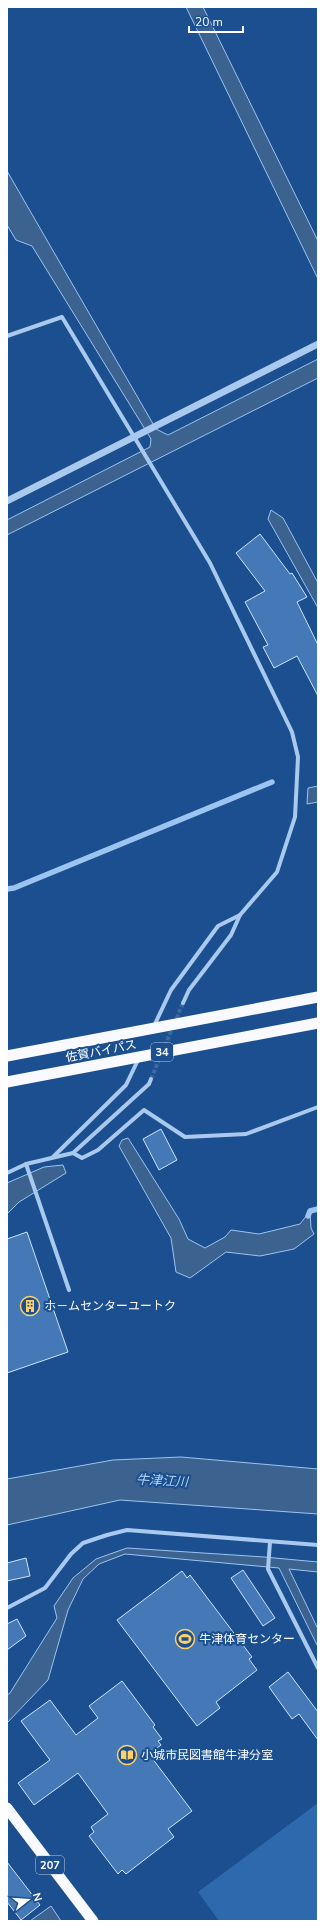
<svg xmlns="http://www.w3.org/2000/svg" width="325" height="1928" font-family="'Nunito Sans','Noto Sans JP',sans-serif">
	<style>
		.green { fill: #2e69ad }
		.water { fill: #3c6290; stroke: #9cc4f0 }
		.lines { fill: none; stroke-linecap: round; stroke-linejoin: round }
		.stream { stroke: #9cc4f0; stroke-width: 5.5 }
		.building { fill: #4478b7; stroke: #cfe3fa }
		.minor-tunnel { stroke: #3d69a0; stroke-width: 4; stroke-dasharray: 4 2; stroke-linecap: butt }
		.minor { stroke: #a9c9ee; stroke-width: 4 }
		.tertiary { stroke: #a9c9ee; stroke-width: 7 }
		.trunk { stroke: #f8faff; stroke-width: 11 }
		.labels { text-anchor: middle; dominant-baseline: central; stroke-width: 4; stroke-linejoin: round; paint-order: stroke }
		.shield { fill: #1b4f8f; stroke: #bbcadd; stroke-width: 1 }
		.shield-label { font-size: 11px; font-weight: bold; fill: #fff }
		.street-label { font-size: 12px; fill: #fff; stroke: #1b4f8f }
		.poi-label { font-size: 12px; fill: #fff; stroke: #1b4f8f; text-anchor: start }
		.water-label { font-size: 13px; font-style: italic; fill: #b5d3f5; stroke: #1b4f8f }
	</style>
	<rect width="100%" height="100%" fill="#1b4f8f"/>
	<polygon class="green" points="318,1803 318,1921 219,1921 198,1892"/>
	<g class="water">
		<polygon points="186,7 203,7 318,241 318,279"/>
		<polygon points="7,171 156,429 168,435 318,359 318,378 7,535 7,520 150,447 151,439 32,246 16,240 7,225"/>
		<polygon points="271,510 283,518 318,583 318,608 268,519"/>
		<polygon points="318,786 318,802 307,804 308,788"/>
		<polygon points="128,1138 179,1219 188,1239 205,1248 225,1237 231,1230 259,1234 300,1224 310,1211 311,1228 314,1234 294,1249 260,1256 226,1252 190,1278 176,1272 171,1238 119,1146 122,1140"/>
		<polygon points="63,1165 66,1173 19,1202 7,1214 7,1183 44,1167"/>
		<polygon points="181,1457 318,1469 318,1514 120,1500 7,1525 7,1479 113,1460"/>
		<polygon points="127,1548 264,1557 318,1562 318,1572 289,1569 318,1629 318,1647 279,1568 125,1554 99,1564 83,1579 68,1610 48,1680 7,1723 7,1695 10,1693 57,1618 54,1606 73,1578 96,1559"/>
		<polygon points="51,1906 61,1921 30,1921"/>
	</g>
	<g class="lines">
		<g class="stream">
			<polyline points="7,889 14,888 272,782"/>
			<polyline points="308,1216 310,1211 318,1209"/>
		</g>
	</g>
	<g class="building">
		<polygon points="260,534 290,574 292,573 307,597 297,602 318,645 318,696 297,656 274,668 263,647 268,645 245,602 265,591 236,553"/>
		<polygon points="161,1129 177,1160 159,1170 143,1139"/>
		<polygon points="27,1232 68,1352 7,1373 7,1239"/>
		<polygon points="26,1558 30,1576 7,1581 7,1563"/>
		<polygon points="243,1570 275,1618 263,1626 231,1578"/>
		<polygon points="182,1571 187,1578 190,1575 252,1657 249,1659 257,1670 216,1702 220,1708 197,1726 117,1620"/>
		<polygon points="17,1619 26,1636 7,1650 7,1624"/>
		<polygon points="288,1672 318,1712 318,1740 299,1714 292,1719 269,1687"/>
		<polygon points="122,1681 155,1725 153,1727 162,1739 158,1741 161,1745 149,1754 192,1811 168,1829 174,1837 126,1874 122,1870 118,1874 89,1836 94,1832 91,1827 108,1814 78,1773 34,1805 18,1783 50,1760 21,1721 50,1700 76,1735 98,1718 89,1706"/>
		<polygon points="7,1862 40,1905 21,1920 7,1902"/>
	</g>
	<g class="lines">
		<polyline class="minor-tunnel" points="151,1079 183,1003"/>
		<g class="minor">
			<polyline points="7,336 62,317 210,563 292,732 298,757 295,817 277,872 240,915 231,935 189,990 183,1003"/>
			<polyline points="154,1026 171,990 218,926 240,915"/>
			<polyline points="73,1153 82,1158 98,1150 144,1110 185,1137 246,1134 318,1107"/>
			<polyline points="53,1157 126,1085 138,1060"/>
			<polyline points="26,1164 69,1290"/>
			<polyline points="7,1173 26,1164 73,1153 149,1084 151,1079"/>
			<polyline points="270,1542 268,1569 318,1668"/>
			<polyline points="7,1608 45,1588 71,1554 83,1543 107,1535 127,1530 318,1545"/>
		</g>
		<polyline class="tertiary" points="7,501 318,344"/>
		<g class="trunk">
			<polyline points="7,1056 318,997"/>
			<polyline points="7,1082 318,1023"/>
			<polyline points="7,1808 93,1921"/>
		</g>
	</g>
	<defs>
		<g id="building-ring" transform="scale(1)"><circle r="9.5" fill="#1b4f8f" stroke="#ffd166" stroke-width="1.5"/><path d="M-4-6H4V6H1V3H-1V6H-4ZM-2.5-4.3h1.7v1.8h-1.7ZM.8-4.3h1.7v1.8H.8ZM-2.5-1h1.7V.8h-1.7ZM.8-1h1.7V.8H.8Z" fill="#ffd166"/></g>
		<g id="stadium-ring" transform="scale(1)"><circle r="9.5" fill="#1b4f8f" stroke="#ffd166" stroke-width="1.5"/><path d="M0-5a6.5 5 0 1 0 0 10a6.5 5 0 1 0 0-10ZM-3.5-1.8h7v3.6h-7Z" fill="#ffd166"/></g>
		<g id="library-ring" transform="scale(1)"><circle r="9.5" fill="#1b4f8f" stroke="#ffd166" stroke-width="1.5"/><path d="M-6-4Q-3-5.5-.7-3.5V5Q-3 3-6 4ZM6-4Q3-5.5 .7-3.5V5Q3 3 6 4Z" fill="#ffd166"/></g>
	</defs>
	<g fill-rule="evenodd">
		<use href="#building-ring" x="30" y="1306"/>
		<use href="#stadium-ring" x="185" y="1639"/>
		<use href="#library-ring" x="127" y="1755"/>
	</g>
	<g class="labels">
		<g class="shield">
			<rect x="151" y="1043" width="22" height="18" rx="3"/>
			<rect x="36" y="1856" width="28" height="18" rx="3"/>
		</g>
		<g class="shield-label">
			<text x="162" y="1052">34</text>
			<text x="50" y="1865">207</text>
		</g>
		<g class="street-label">
			<text transform="translate(101 1051) rotate(-11)">佐賀バイパス</text>
		</g>
		<g class="poi-label">
			<text x="44" y="1306">ホ－ムセンターユートク</text>
			<text x="199" y="1639">牛津体育センター</text>
			<text x="141" y="1755">小城市民図書館牛津分室</text>
		</g>
		<g class="water-label">
			<text transform="translate(162 1481) rotate(3)">牛津江川</text>
		</g>
	</g>
	<rect width="325" height="1928" fill="none" stroke="#ffffff" stroke-width="16"/>
	<g transform="translate(28 1900) rotate(73)" stroke="#1b4f8f" stroke-width="3" paint-order="stroke">
	<path d="M0-3L7 15L0 10L-7 15Z" fill="#ffffff"/>
	<text y="-6" font-size="11" font-weight="bold" text-anchor="middle" fill="#ffffff">N</text>
	</g>
	<path d="M189 26v6h54v-6" fill="none" stroke="#ffffff" stroke-width="2"/>
	<text x="195" y="26" font-size="12" fill="#ffffff" stroke="#1b4f8f" stroke-width="3" paint-order="stroke">20 m</text>
</svg>
